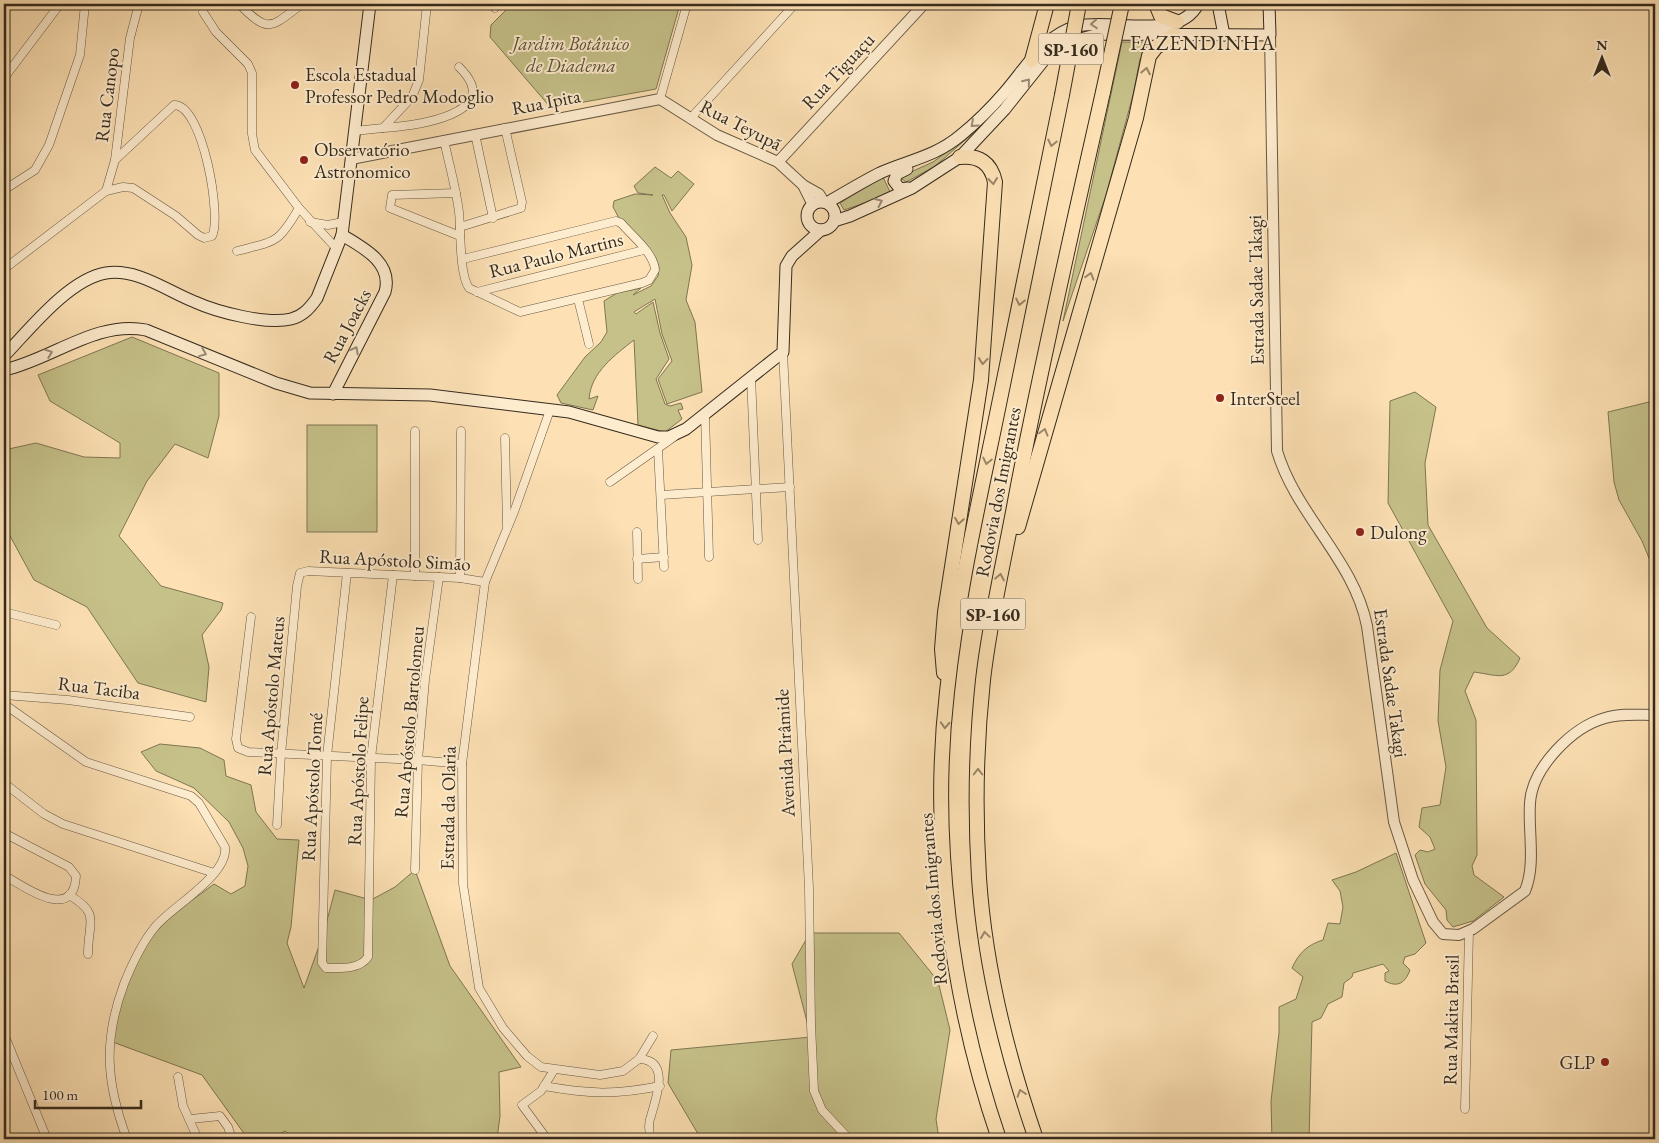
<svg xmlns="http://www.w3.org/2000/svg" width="1659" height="1143" font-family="'EB Garamond',serif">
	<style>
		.green { fill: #c6c189; stroke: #7e7653 }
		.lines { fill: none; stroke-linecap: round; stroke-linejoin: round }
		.minor-casing { stroke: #675843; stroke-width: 9 }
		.tertiary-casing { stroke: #675843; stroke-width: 12 }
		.secondary-casing { stroke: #352a1d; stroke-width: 13 }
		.motorway-casing { stroke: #352a1d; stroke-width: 16 }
		.minor { stroke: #feecce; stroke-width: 8 }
		.tertiary { stroke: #feecce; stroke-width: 10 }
		.secondary { stroke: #feecce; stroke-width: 11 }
		.motorway { stroke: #fde1b4; stroke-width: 14 }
		.motorway-bridge-casing { stroke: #352a1d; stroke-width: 16; stroke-linecap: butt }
		.motorway-bridge { stroke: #fde1b4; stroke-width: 14 }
		.oneway { stroke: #9a8b76 }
		.oneway2 { stroke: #998668 }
		.poi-dot { fill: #8f2418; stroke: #feecce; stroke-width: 2 }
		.labels { text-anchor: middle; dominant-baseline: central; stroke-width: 4; stroke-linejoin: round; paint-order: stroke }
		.shield { fill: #feecce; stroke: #716452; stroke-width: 1 }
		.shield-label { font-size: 18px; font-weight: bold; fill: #352a1d }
		.park-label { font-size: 19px; font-style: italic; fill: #595038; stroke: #feecce }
		.street-label { font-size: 19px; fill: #352a1d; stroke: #feecce }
		.poi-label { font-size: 19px; fill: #352a1d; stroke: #feecce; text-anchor: start }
		.quarter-label { font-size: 21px; letter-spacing: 1px; fill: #352a1d; stroke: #feecce }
	</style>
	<rect width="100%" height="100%" fill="#fde1b4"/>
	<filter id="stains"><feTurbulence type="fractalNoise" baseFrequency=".004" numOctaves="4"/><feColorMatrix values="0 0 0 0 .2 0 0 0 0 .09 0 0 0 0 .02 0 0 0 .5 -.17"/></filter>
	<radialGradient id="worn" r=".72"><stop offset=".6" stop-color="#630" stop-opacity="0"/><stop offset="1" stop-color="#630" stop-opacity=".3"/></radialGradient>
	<g class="green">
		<polygon points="512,4 680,4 656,89 551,108 490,37 491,25"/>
		<polygon points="1122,42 1151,42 1140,59 1133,95 1106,195 1063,321"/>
		<polygon points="978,129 934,167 906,182 902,179 902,176 933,162"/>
		<path d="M655 167 671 178 678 171 694 184 672 211 664 195H662L670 213 686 237 692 265 686 300 695 322 702 392 667 404 658 379 672 361 662 334 655 299 634 312 636 314 653 302 660 333 669 359 656 379 665 404 670 406 681 403 683 409 678 410 682 419 665 432 638 425 634 340C615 355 591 372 589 399L598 396 593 410 561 403 557 395 585 357 601 342 607 332 604 301 617 293 641 288 633 295 651 286 658 276 659 267 656 258 619 218 613 207 614 201 635 194 653 195 638 193 634 186Z"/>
		<polygon points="883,177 891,194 844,210 840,203"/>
		<polygon points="132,337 219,373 219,416 208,458 175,444 147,481 119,536 161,586 223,603 221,610 202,635 209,667 206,702 138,683 87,607 34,580 4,525 4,450 36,443 84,457 120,458 120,443 50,401 38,375"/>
		<path d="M1415 392 1436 407 1425 463 1428 525 1487 628 1520 658C1509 683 1497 675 1474 672L1465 691 1476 720 1477 855 1472 866 1474 875 1504 897 1473 921 1453 927 1447 920 1446 910 1425 884 1415 855 1420 850 1428 852 1435 849 1430 837 1419 827 1422 808 1440 805 1446 767 1438 721 1440 670 1453 621 1388 503 1390 401Z"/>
		<polygon points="1649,402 1655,402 1655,573 1642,541 1619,500 1614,482 1608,412"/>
		<rect x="307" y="425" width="70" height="107"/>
		<polygon points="160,744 200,748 224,760 226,776 251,785 256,812 277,839 299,840 291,927 287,943 304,988 324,932 335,890 371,900 395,887 415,870 450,966 521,1067 499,1072 500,1116 497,1139 294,1139 285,1131 271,1139 248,1139 202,1075 110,1041 121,992 153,929 214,884 231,894 245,886 248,866 243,848 229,822 194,788 156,771 141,752"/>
		<path d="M1396 853 1426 943 1415 954 1405 957 1403 963 1410 970C1405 983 1398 988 1385 981V973L1389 971 1383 964 1353 973 1352 977 1344 983 1342 997 1328 1004 1321 1018 1312 1022 1309 1139H1272L1271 1101 1279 1033V1007L1296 999 1303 977 1292 968C1299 953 1307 945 1323 940L1328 923 1340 924 1343 907 1340 891 1332 880 1356 872Z"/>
		<polygon points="810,933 899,933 938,981 950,1030 936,1119 939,1139 701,1139 668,1083 671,1050 811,1037 792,964"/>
	</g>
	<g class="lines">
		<g class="minor-casing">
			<g id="minor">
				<path d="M239 4C269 34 270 28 302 4"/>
				<polyline points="492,4 495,8"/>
				<polyline points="203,12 216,32 248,64 252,73 252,134 255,150 299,208 337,249"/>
				<polyline points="4,78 60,4"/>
				<polyline points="660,99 687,4"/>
				<polyline points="690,119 795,4"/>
				<path d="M383 128C412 126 508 115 459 67"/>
				<polyline points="354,131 383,128 412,97 419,80 427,4"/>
				<polyline points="475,134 493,218"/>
				<path d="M444 140C449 164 456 188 459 212 461 230 459 274 469 288L520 312 642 283 649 280 655 270C654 253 632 236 621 223L616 221 463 259"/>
				<polyline points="4,190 35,170 49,145 80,55 85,4"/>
				<polyline points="106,191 115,160 130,38 139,4"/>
				<polyline points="456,193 392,195 390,208 460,236"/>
				<polyline points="310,222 328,225 343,222"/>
				<polyline points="460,227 521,208 522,202 505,128"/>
				<path d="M237 251C276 241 278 244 299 208"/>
				<path d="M4 269 106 191 123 187 133 188 176 216 198 235 204 238 212 236C222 218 203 104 174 105L115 160"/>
				<polyline points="477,292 644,250"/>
				<polyline points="578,299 589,344"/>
				<polyline points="783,352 809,888 811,1025 814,1091 822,1110 849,1139"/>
				<polyline points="751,377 758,540"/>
				<polyline points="550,410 514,512 485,582 462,764 463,884 479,988 503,1028 527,1056 541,1067 600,1075 623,1071 639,1059 653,1036"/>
				<polyline points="705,413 709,557"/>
				<polyline points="505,438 507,526"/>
				<polyline points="658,449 664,567"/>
				<polyline points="610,482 674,437"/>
				<polyline points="661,495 790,487"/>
				<polyline points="637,532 638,579"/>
				<polyline points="637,559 664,557"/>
				<path d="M347 573 327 756 322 963 326 968C340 968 359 970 368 957L371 758 393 575"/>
				<polyline points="415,576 415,431"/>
				<polyline points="460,578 461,431"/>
				<polyline points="4,612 56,625"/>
				<polyline points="251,617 236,739 238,748 248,752 418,760 462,764"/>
				<polyline points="4,695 68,700 190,717"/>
				<path d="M4 704 86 762 191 796 199 803 225 847C229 875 171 907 155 927 141 944 132 964 124 984 103 1040 106 1083 127 1139"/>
				<polyline points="4,783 44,814 63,824 214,873"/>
				<polyline points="277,825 281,754 297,586 300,573 308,571 460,578 485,582"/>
				<path d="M4 833 69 867 76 876C74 923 24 887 4 875"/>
				<polyline points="415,870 418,760 425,680 439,577"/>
				<path d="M69 895C101 914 88 921 88 954"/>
				<polyline points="4,1034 47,1139"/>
				<path d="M639 1059C671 1060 656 1098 651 1116 648 1123 649 1132 651 1139"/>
				<polyline points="178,1077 183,1106 198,1139"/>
				<path d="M544 1086C588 1094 616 1095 660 1086"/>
				<polyline points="1465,1109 1469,931"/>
				<polyline points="191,1119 220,1116 228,1127 232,1139"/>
				<polyline points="547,1139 522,1105 541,1091 554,1070"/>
			</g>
		</g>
		<g class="tertiary-casing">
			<g id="tertiary">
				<path d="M1270 35 1277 451C1296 515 1354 560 1367 626L1394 822 1413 880 1433 922 1443 934 1459 935 1473 929 1525 891C1536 864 1528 832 1530 803 1532 768 1572 727 1605 718 1621 713 1639 715 1655 715"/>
				<polyline points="351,159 660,99 717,135 778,162 803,185 819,194 824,202"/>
				<polyline points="778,162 924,4"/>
				<polyline points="803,185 813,205"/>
			</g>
		</g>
		<g class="secondary-casing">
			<g id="secondary">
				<polyline points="1218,4 1224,35"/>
				<polyline points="907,169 897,174 894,181 900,189 908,188"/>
				<circle cx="821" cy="216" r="14"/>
				<path d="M827 203C844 193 862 182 880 173 909 160 935 157 961 135 977 122 991 108 1004 93 1026 68 1044 34 1078 26 1112 18 1179 42 1198 4"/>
				<polyline points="834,221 850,216 912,188 960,157 1005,109 1048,55 1065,43 1099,34 1270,35 1269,4"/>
				<path d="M4 356C29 330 69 279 106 273 137 268 167 291 195 302 217 312 267 325 291 319 303 316 310 308 317 298L342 235 370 4"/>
				<path d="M4 370C51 360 96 320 146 330L276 383 310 393 430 395 569 412 658 437H669L686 429 783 352 786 266 792 256 821 230"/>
				<path d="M333 394 385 292C393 263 364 248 342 235"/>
			</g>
		</g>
		<g class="motorway-casing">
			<g id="motorway">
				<polyline points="1156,4 1161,16 1177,22"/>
				<polyline points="1032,60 1047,4"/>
				<polyline points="1018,527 1136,118 1149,56 1156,47 1174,35"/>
				<path d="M944 673 942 649 945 612 981 380 995 182C991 163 979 155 960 157"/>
				<path d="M999 1139C951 999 930 839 947 692 957 598 978 506 997 414 1018 307 1040 201 1062 95"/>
				<path d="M1036 1139C1007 1055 985 967 979 878 975 813 976 745 983 680 990 618 1005 557 1016 496 1042 360 1073 226 1103 92"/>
			</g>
		</g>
		<use href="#minor" class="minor"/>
		<use href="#tertiary" class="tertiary"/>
		<use href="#secondary" class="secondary"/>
		<use href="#motorway" class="motorway"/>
		<g class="motorway-bridge-casing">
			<g id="motorway-bridge">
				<polyline points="1103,92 1122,4"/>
				<polyline points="1062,95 1079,4"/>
			</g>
		</g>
		<use href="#motorway-bridge" class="motorway-bridge"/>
	</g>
	<defs><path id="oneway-chevron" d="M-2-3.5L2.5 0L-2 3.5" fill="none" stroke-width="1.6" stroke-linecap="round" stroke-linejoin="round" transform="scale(1.25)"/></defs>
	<g class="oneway">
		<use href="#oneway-chevron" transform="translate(1094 24) rotate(176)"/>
		<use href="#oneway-chevron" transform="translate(1027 82) rotate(-51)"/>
		<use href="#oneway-chevron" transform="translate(974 124) rotate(138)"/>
		<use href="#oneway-chevron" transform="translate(879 202) rotate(-24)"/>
		<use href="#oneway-chevron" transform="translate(355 350) rotate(-62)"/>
		<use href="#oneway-chevron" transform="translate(49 353) rotate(-21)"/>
		<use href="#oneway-chevron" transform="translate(203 353) rotate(22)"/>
	</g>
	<g class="oneway2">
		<use href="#oneway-chevron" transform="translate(1146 71) rotate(-79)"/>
		<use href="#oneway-chevron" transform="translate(1052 143) rotate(102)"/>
		<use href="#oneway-chevron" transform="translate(993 181) rotate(83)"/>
		<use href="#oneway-chevron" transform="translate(1090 276) rotate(-74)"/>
		<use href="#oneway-chevron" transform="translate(1020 302) rotate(102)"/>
		<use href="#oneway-chevron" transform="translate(983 361) rotate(95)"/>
		<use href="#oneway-chevron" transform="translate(1044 432) rotate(-74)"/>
		<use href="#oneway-chevron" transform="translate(987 461) rotate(102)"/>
		<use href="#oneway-chevron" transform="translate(959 521) rotate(99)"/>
		<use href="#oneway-chevron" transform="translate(1000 577) rotate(-79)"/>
		<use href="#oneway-chevron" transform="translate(945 725) rotate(93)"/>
		<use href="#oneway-chevron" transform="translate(978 772) rotate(-90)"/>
		<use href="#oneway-chevron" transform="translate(985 935) rotate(-98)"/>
		<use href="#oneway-chevron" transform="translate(1021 1093) rotate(-108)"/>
	</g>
	<g class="poi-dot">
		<circle cx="295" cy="85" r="5"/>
		<circle cx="304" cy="160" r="5"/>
		<circle cx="1220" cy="398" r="5"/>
		<circle cx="1360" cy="532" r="5"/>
		<circle cx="1605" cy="1062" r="5"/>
	</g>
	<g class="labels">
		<g class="shield">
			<rect x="1038.5" y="33.5" width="65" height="31" rx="4"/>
			<rect x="960.5" y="598.5" width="65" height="31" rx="4"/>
		</g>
		<g class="shield-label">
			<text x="1071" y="49">SP-160</text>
			<text x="993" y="614">SP-160</text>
		</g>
		<g class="park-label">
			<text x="571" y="43">Jardim Botânico<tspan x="571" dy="22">de Diadema</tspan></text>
		</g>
		<g class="street-label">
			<text transform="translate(838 71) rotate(-47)">Rua Tiguaçu</text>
			<text transform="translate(107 95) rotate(-83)">Rua Canopo</text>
			<text transform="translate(546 102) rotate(-11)">Rua Ipita</text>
			<text transform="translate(741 125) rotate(27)">Rua Teyupã</text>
			<text transform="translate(556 255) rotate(-14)">Rua Paulo Martins</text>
			<text transform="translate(1256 290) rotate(-91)">Estrada Sadae Takagi</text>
			<text transform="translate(347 326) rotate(-62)">Rua Joacks</text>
			<text transform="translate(998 492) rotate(-79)">Rodovia dos Imigrantes</text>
			<text transform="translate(395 560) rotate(3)">Rua Apóstolo Simão</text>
			<text transform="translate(1391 683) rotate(82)">Estrada Sadae Takagi</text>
			<text transform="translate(99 688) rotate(7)">Rua Taciba</text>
			<text transform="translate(271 696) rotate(-85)">Rua Apóstolo Mateus</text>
			<text transform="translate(409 722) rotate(-85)">Rua Apóstolo Bartolomeu</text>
			<text transform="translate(785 753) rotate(-93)">Avenida Pirâmide</text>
			<text transform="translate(358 771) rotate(-87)">Rua Apóstolo Felipe</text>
			<text transform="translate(312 787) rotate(-87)">Rua Apóstolo Tomé</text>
			<text transform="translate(448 808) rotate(-89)">Estrada da Olaria</text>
			<text transform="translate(933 899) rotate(-95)">Rodovia dos Imigrantes</text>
			<text transform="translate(1451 1020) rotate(-89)">Rua Makita Brasil</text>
		</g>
		<g class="poi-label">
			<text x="305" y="74">Escola Estadual<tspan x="305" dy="22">Professor Pedro Modoglio</tspan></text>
			<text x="314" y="149">Observatório<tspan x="314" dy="22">Astronomico</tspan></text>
			<text x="1230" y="398">InterSteel</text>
			<text x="1370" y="532">Dulong</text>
			<text x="1595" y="1062" text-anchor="end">GLP</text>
		</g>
		<g class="quarter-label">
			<text x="1203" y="42">FAZENDINHA</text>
		</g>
	</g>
	<rect width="1659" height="1143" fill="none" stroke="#fde1b4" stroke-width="20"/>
	<rect x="5" y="5" width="1649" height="1133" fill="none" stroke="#352a1d" stroke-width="2.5"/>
	<rect x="10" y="10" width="1639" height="1123" fill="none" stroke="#352a1d"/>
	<g transform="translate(1602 58)" stroke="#feecce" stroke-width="4" paint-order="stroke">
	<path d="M0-4L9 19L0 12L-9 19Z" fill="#352a1d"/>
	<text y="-8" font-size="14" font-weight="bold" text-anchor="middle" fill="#352a1d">N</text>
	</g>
	<path d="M35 1100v8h106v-8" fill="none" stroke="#352a1d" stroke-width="2.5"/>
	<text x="42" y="1100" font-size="15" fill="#352a1d" stroke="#feecce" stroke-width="4" paint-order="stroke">100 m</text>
	<rect width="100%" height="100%" filter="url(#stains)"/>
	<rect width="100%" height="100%" fill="url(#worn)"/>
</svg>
